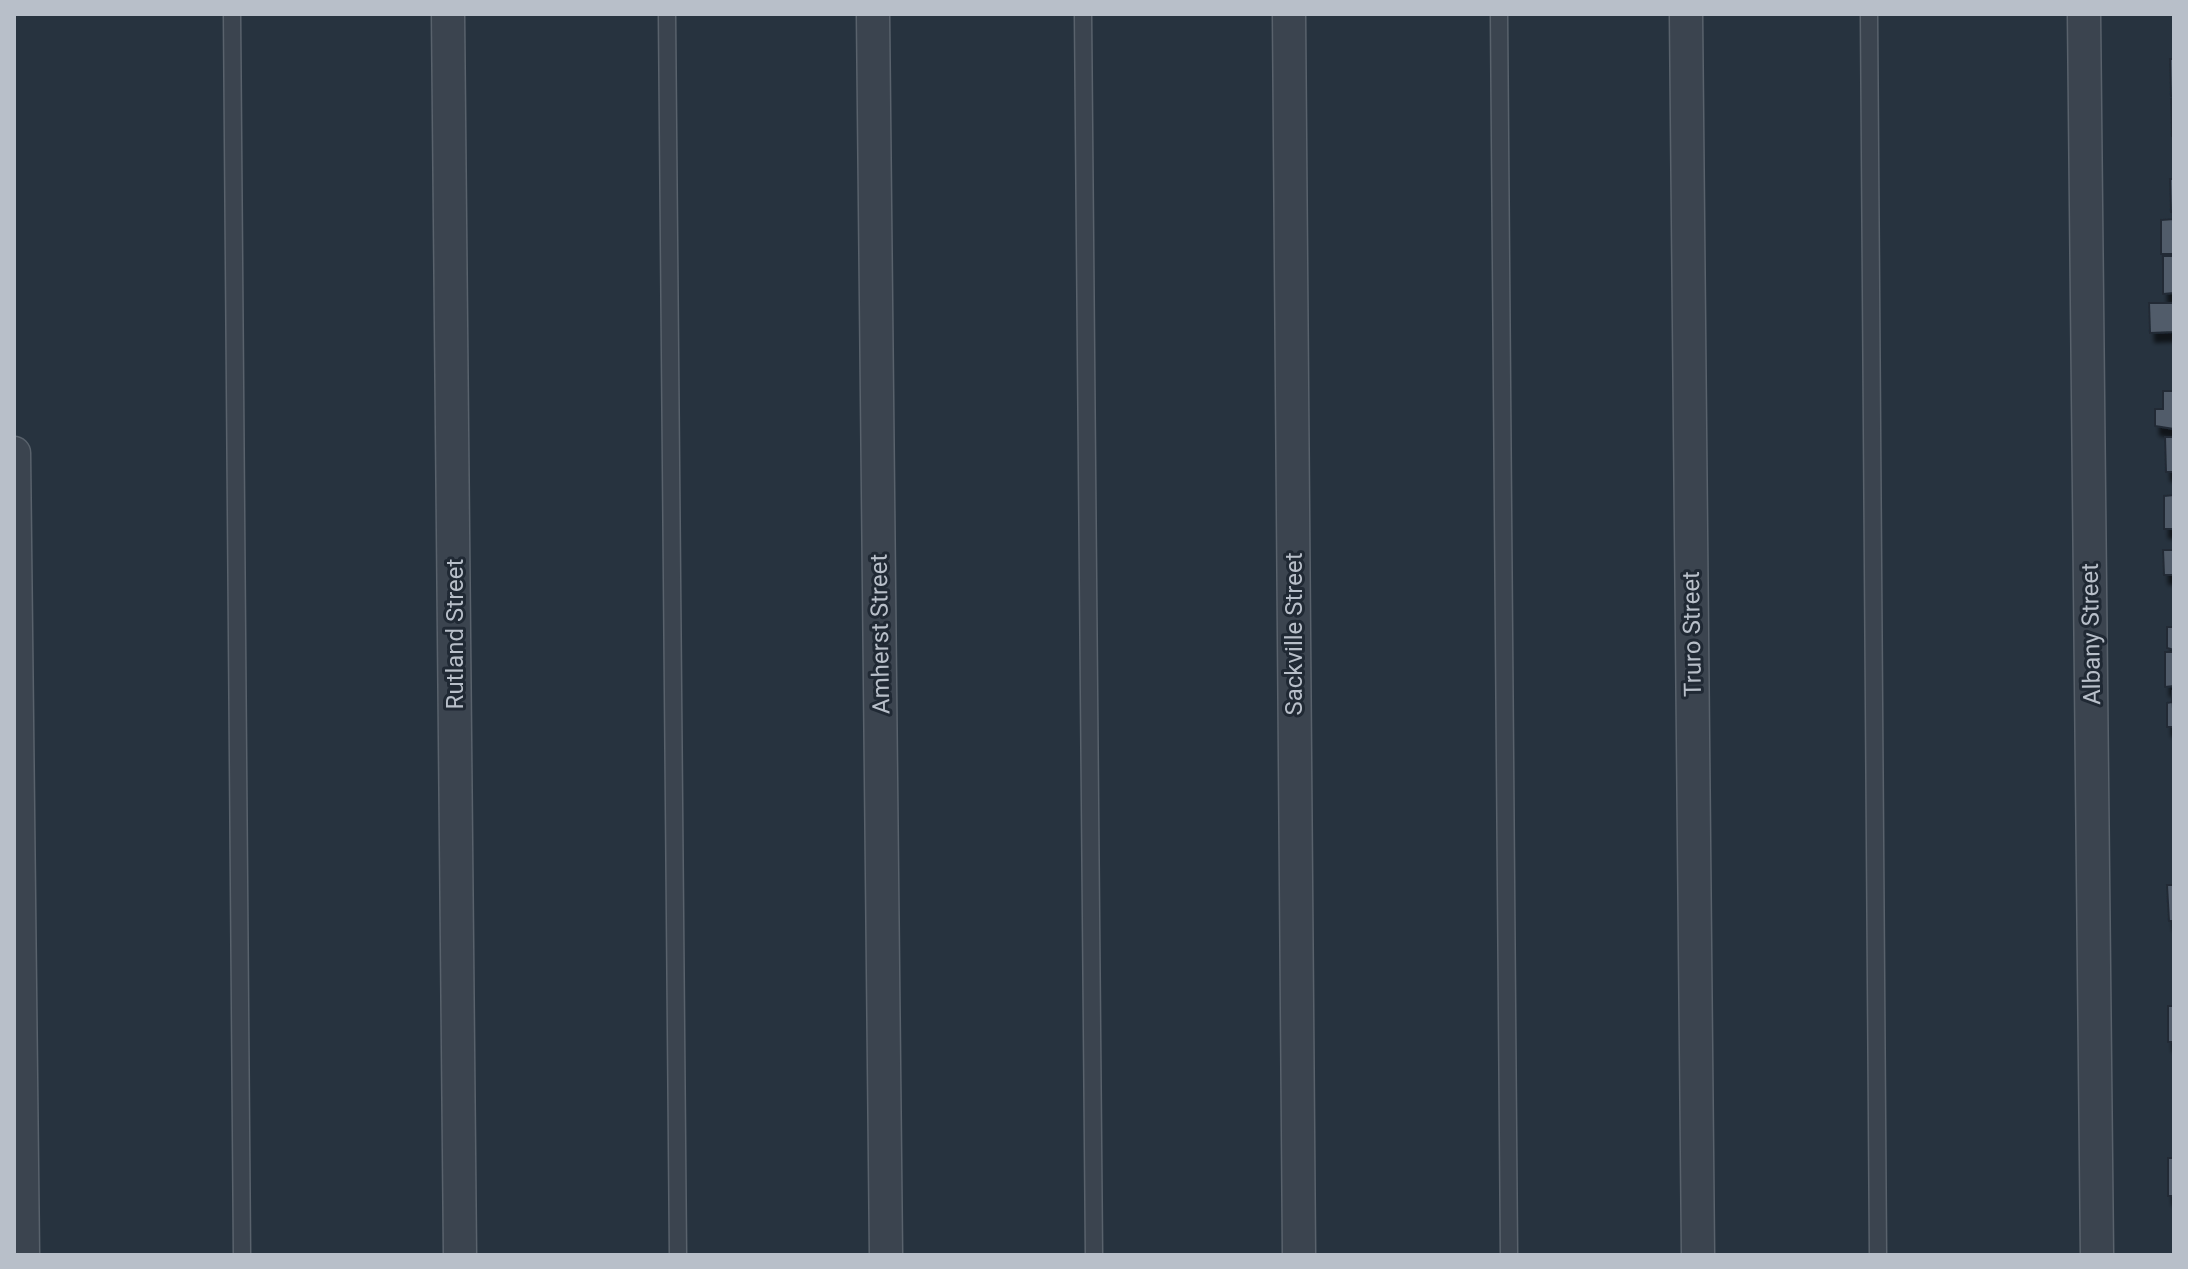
<svg xmlns="http://www.w3.org/2000/svg" width="2188" height="1269" font-family="Roboto,sans-serif">
	<style>
		.building { fill: #515c6a; stroke: #222b36; stroke-width: 2; filter: url(#shadow) }
		.lines { fill: none; stroke-linecap: round; stroke-linejoin: round }
		.lane-casing { stroke: #59626c; stroke-width: 19 }
		.street-casing { stroke: #59626c; stroke-width: 35 }
		.lane { stroke: #3b444f; stroke-width: 16 }
		.street { stroke: #3b444f; stroke-width: 32 }
		.labels { text-anchor: middle; dominant-baseline: central; stroke-width: 6; stroke-linejoin: round; paint-order: stroke }
		.street-label { font-size: 24px; fill: #b8bfc9; stroke: #202934 }
	</style>
	<defs>
		<filter id="shadow"><feDropShadow dx="5" dy="9" stdDeviation="2" flood-color="#0009"/></filter>
	</defs>
	<rect width="100%" height="100%" fill="#27333f"/>
	<g class="building">
		<polygon points="2170,59 2174,59 2174,96 2171,96"/>
		<polygon points="2171,99 2174,99 2174,136 2172,136"/>
		<polygon points="2170,179 2174,179 2174,212 2171,212"/>
		<polygon points="2174,219 2174,254 2161,254 2161,220"/>
		<polygon points="2163,256 2174,256 2174,293 2163,294"/>
		<polygon points="2149,303 2174,303 2174,332 2150,333"/>
		<polygon points="2163,391 2174,391 2174,429 2155,426 2155,409 2163,409"/>
		<polygon points="2165,437 2174,437 2174,472 2166,472"/>
		<polygon points="2174,495 2174,529 2164,529 2164,496"/>
		<polygon points="2163,550 2174,550 2174,579 2173,575 2164,575"/>
		<polygon points="2173,610 2174,610 2174,650 2167,648 2167,627 2173,627"/>
		<polygon points="2165,652 2174,652 2174,686 2165,687"/>
		<polygon points="2172,690 2174,727 2167,727 2167,703 2172,702"/>
		<polygon points="2167,885 2174,885 2174,921 2169,921"/>
		<rect x="2168" y="1006" width="6" height="36"/>
		<rect x="2168" y="1158" width="6" height="38"/>
	</g>
	<g class="lines">
		<g class="lane-casing">
			<g id="lane">
				<polyline points="232,14 242,1255"/>
				<polyline points="667,14 678,1255"/>
				<polyline points="1083,14 1094,1255"/>
				<polyline points="1499,14 1509,1255"/>
				<polyline points="1869,14 1878,1255"/>
			</g>
		</g>
		<g class="street-casing">
			<g id="street">
				<polyline points="448,14 460,1255"/>
				<polyline points="873,14 886,1255"/>
				<polyline points="1289,14 1299,1255"/>
				<polyline points="1686,14 1698,1255"/>
				<polyline points="2084,14 2097,1255"/>
				<polyline points="14,453 23,1255"/>
			</g>
		</g>
		<use href="#lane" class="lane"/>
		<use href="#street" class="street"/>
	</g>
	<g class="labels">
		<g class="street-label">
			<text transform="translate(455 634) rotate(-90)">Rutland Street</text>
			<text transform="translate(880 634) rotate(-91)">Amherst Street</text>
			<text transform="translate(1294 634) rotate(-90)">Sackville Street</text>
			<text transform="translate(1692 634) rotate(-91)">Truro Street</text>
			<text transform="translate(2091 634) rotate(-91)">Albany Street</text>
		</g>
	</g>
	<rect width="2188" height="1269" fill="none" stroke="#b8bfc9" stroke-width="32"/>
</svg>
